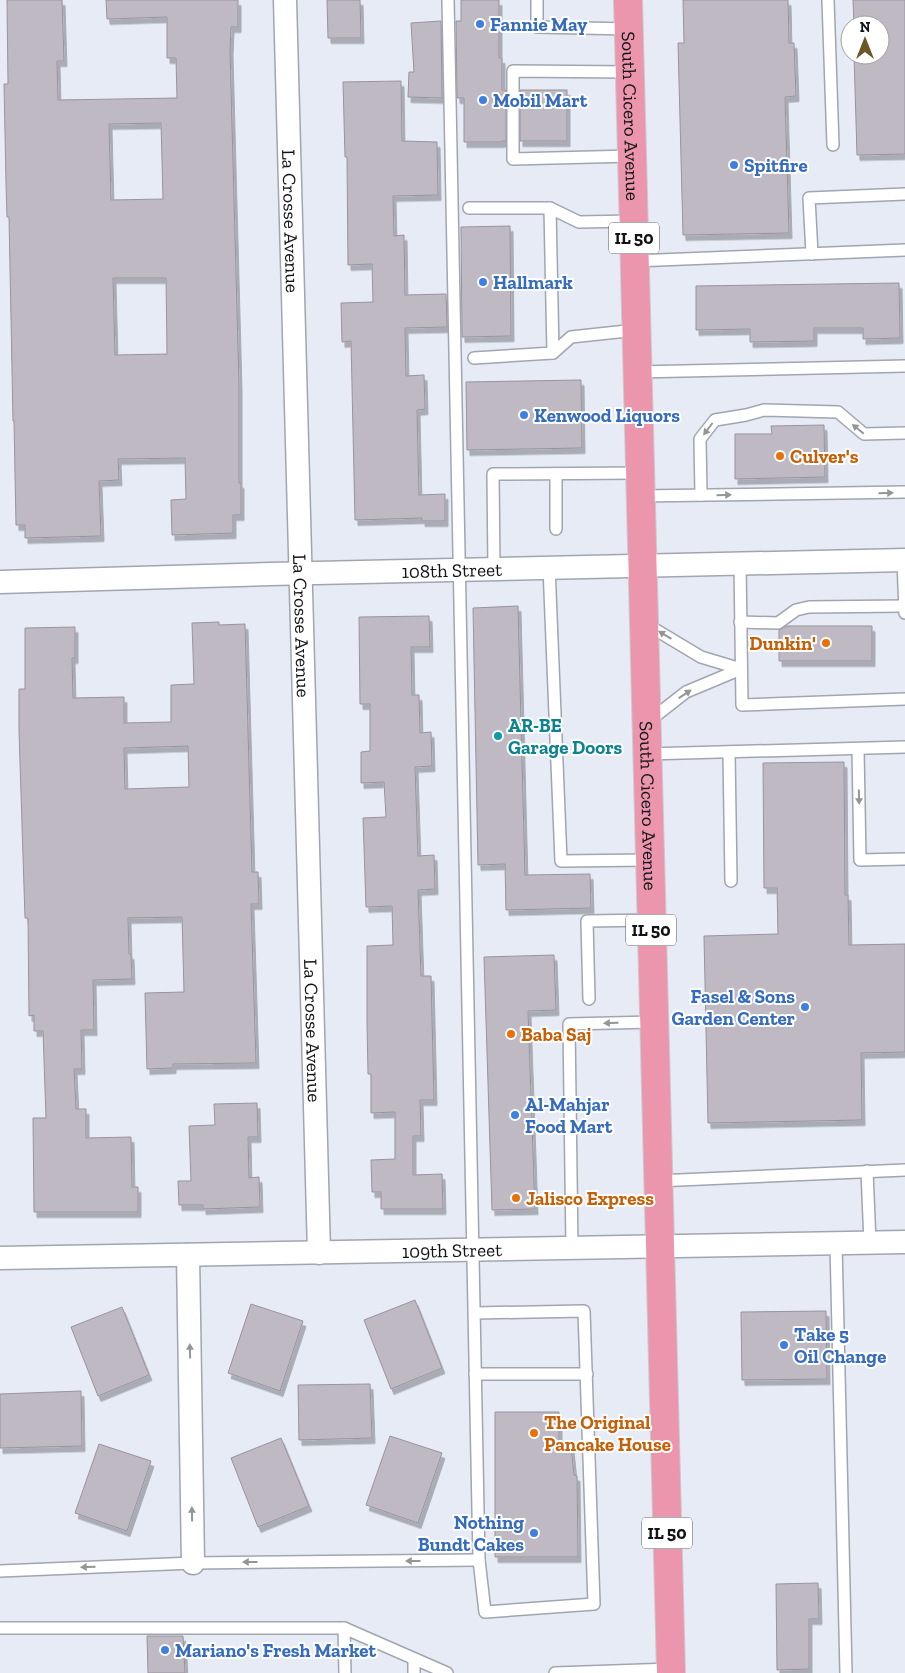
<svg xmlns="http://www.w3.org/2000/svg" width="905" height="1673" font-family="'Zilla Slab',serif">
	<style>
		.building { fill: #bfb9c3; stroke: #99939c; fill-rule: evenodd; filter: url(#shadow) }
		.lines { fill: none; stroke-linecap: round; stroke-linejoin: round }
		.lane-casing { stroke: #a1a5af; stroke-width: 14 }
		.street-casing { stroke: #a1a5af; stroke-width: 25 }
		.primary-casing { stroke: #cbcbcc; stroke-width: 30 }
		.lane { stroke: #fff; stroke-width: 11 }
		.street { stroke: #fff; stroke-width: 22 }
		.primary { stroke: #eb96ad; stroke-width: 28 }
		.oneway { fill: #949597 }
		.shop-dot { fill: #3f7fe0; stroke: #fff; stroke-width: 2 }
		.food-dot { fill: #e8710a; stroke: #fff; stroke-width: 2 }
		.culture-dot { fill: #0f9aa8; stroke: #fff; stroke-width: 2 }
		.labels { text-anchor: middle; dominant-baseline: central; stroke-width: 4; stroke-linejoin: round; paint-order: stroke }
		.shield { fill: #fff; stroke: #595a5d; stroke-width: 1 }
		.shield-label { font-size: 18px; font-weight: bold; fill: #121317 }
		.shop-label { font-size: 19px; font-weight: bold; fill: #366cbe; stroke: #fff; text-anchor: start }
		.street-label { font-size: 19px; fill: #121317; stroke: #fff }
		.food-label { font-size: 19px; font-weight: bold; fill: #c56008; stroke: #fff; text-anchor: start }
		.culture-label { font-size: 19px; font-weight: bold; fill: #0d838f; stroke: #fff; text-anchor: start }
	</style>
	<defs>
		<filter id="shadow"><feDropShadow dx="3" dy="5.5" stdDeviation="0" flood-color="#0004"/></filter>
	</defs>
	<rect width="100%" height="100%" fill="#e6ebf6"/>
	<g class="building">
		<path d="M7 0H62L64 61H57L58 100 177 98 176 58H167V17L107 19 106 0H238V27H231L230 50 239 385V483H241V515H233V533L172 535 171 500 186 499 185 458 118 459 119 480 99 481 101 536 25 538V525H16L14 421H13L9 217H7L6 183 4 84H8ZM161 123 163 199 111 200 109 124ZM113 278H166L167 354 115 355Z"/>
		<polygon points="327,0 360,0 361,38 328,38"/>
		<polygon points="461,0 499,0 499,58 502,58 502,90 506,90 506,141 502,141 502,142 464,142 464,98 457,98 456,21 461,21"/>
		<polygon points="683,0 788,0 789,43 794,43 796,96 785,97 789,233 683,235 678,43 684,43"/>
		<polygon points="853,0 905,0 905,154 857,155 854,55 880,55 880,25 854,25"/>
		<polygon points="441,21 442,98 408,97 409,72 414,72 411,23"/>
		<polygon points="401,81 402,141 437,142 438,195 393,196 394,236 404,235 405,295 446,294 447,327 405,328 406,376 424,375 425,409 417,410 419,495 445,494 445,521 422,521 422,518 355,520 351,341 342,342 341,303 373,302 372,264 348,265 347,157 345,157 343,82"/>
		<rect x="520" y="90" width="47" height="51"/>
		<polygon points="510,226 511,336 462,337 461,227"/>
		<polygon points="899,283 900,338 863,339 863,328 814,328 814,341 750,342 750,329 696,330 696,286"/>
		<polygon points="581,380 582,448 467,450 466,382"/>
		<polygon points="824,425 825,477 735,479 735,434 772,434 771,426"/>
		<polygon points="518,606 525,875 590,874 591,908 506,910 505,864 478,865 473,608"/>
		<polygon points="429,616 430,647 411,647 412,695 419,695 420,733 431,732 432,766 415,767 418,856 434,855 435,889 418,890 421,976 431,976 434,1100 420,1100 421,1136 413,1136 413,1175 442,1174 443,1209 381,1209 381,1192 372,1192 371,1160 395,1159 395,1112 371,1113 371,1074 368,1074 367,1023 367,946 393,945 392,906 366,907 363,818 386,817 384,782 361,783 361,752 370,751 370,704 360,704 359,617"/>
		<path d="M219 622V625L245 624 252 872H258L259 904H251L256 1063 173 1064V1068L147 1069 145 993 184 992 182 917 128 918 129 954H131L132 979 93 980 94 1030H81L82 1069H74L76 1109H86V1138L131 1137 132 1187H138V1212H34L33 1118H46L43 1031H34V1015L29 1016 28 918H25L19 731V689H25V628L75 627V658H72L73 698 124 697V723L171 722V685L194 684 192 623ZM188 746 189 787 125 789 124 748Z"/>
		<polygon points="787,626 872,626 872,661 779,661 779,630"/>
		<polygon points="844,762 845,895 848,895 849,945 905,944 905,1052 861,1053 862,1120 708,1123 704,936 778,934 777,888 764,888 763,763"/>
		<polygon points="554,955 556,1010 528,1011 535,1209 492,1210 484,957"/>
		<polygon points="257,1103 258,1137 248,1137 249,1178 259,1177 260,1207 203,1209 203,1205 179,1205 178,1181 191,1181 189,1126 215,1125 214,1104"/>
		<polygon points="415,1300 442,1368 391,1389 364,1320"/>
		<polygon points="251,1304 303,1321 280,1391 228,1373"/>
		<polygon points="122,1307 149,1375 98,1396 71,1327"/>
		<polygon points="826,1311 827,1379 742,1380 741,1312"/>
		<polygon points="370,1384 372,1438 299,1440 298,1385"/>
		<polygon points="81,1391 82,1446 0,1448 0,1394"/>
		<polygon points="495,1412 559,1412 559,1446 571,1446 574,1475 577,1476 578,1557 495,1557"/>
		<polygon points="390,1436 442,1453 418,1523 366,1505"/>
		<polygon points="281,1438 309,1506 258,1527 231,1458"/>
		<polygon points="99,1444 151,1461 127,1531 75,1513"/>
		<polygon points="818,1583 819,1619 809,1619 809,1669 777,1670 776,1584"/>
		<polygon points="147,1636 183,1636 185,1673 148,1673"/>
	</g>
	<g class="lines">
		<g class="lane-casing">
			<g id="lane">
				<polyline points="448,0 479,1560 485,1612 594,1604 584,1311 474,1313"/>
				<polyline points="537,0 537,27 628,29"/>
				<polyline points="828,0 833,145"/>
				<polyline points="630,72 513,71 513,159 632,156"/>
				<polyline points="469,208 550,208 579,222 633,221"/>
				<polyline points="550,208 553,353"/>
				<polyline points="812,254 809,198 905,194"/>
				<polyline points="634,261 905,250"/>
				<polyline points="474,358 553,353 571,337 636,330"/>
				<polyline points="637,372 905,366"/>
				<polyline points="556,474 556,529"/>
				<polyline points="701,495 700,439 715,420 746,415 764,410 838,412 864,434 905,433"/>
				<polyline points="640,496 905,492"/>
				<polyline points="903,560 905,613"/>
				<polyline points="740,563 742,705 905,699"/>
				<polyline points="549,567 561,861 649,860"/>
				<polyline points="494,569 493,474 640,473"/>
				<polyline points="740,622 778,623 796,610 809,607 905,606"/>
				<polyline points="646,624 701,657 741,669"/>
				<polyline points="649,721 686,692 741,669"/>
				<polyline points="858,749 860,860 905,859"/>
				<polyline points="729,752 731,881"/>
				<polyline points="647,754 905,747"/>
				<polyline points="589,999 587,921 651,920"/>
				<polyline points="867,1171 870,1243"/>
				<polyline points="657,1181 905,1170"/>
				<polyline points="836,1244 846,1673"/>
				<polyline points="572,1249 569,1024 653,1022"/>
				<polyline points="475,1374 587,1374"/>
				<polyline points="0,1571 193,1563 479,1560"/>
				<polyline points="0,1628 344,1628 447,1673"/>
				<polyline points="344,1628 345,1673"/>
				<polyline points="414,1673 414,1659"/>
				<polyline points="555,1673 671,1669"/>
			</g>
		</g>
		<g class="street-casing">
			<g id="street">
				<path id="s1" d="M285 0 319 1253"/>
				<path id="s2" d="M0 582 270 574 905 560"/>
				<polyline points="188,1255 193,1563"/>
				<path id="s3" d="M0 1258 905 1242"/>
			</g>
		</g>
		<g class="primary-casing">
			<g id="primary">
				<path id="s4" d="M628 0 671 1673"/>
			</g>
		</g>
		<use href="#lane" class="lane"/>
		<use href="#street" class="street"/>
		<use href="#primary" class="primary"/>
	</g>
	<defs><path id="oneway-solid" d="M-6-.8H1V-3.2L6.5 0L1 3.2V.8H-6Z" transform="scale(1.25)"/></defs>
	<g class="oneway">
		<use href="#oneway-solid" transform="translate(708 429) rotate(127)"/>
		<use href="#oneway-solid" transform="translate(858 429) rotate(-141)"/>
		<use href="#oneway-solid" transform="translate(886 493) rotate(-1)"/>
		<use href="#oneway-solid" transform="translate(724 495) rotate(-1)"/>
		<use href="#oneway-solid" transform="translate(665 635) rotate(-149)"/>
		<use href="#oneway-solid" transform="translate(685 694) rotate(-33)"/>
		<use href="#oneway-solid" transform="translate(859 797) rotate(89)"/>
		<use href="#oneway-solid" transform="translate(611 1023) rotate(179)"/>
		<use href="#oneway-solid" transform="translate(190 1351) rotate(-91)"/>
		<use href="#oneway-solid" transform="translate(192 1514) rotate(-91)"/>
		<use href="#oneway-solid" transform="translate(413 1561) rotate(180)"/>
		<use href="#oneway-solid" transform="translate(250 1562) rotate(180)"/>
		<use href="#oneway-solid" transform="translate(88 1567) rotate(178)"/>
	</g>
	<g class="shop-dot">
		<circle cx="480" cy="24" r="5"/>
		<circle cx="483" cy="100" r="5"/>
		<circle cx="734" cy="165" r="5"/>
		<circle cx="483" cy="282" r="5"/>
		<circle cx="524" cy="415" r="5"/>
		<circle cx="805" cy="1007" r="5"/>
		<circle cx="515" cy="1115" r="5"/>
		<circle cx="784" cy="1345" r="5"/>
		<circle cx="534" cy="1533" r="5"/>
		<circle cx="165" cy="1650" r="5"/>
	</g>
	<g class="food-dot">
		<circle cx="780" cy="456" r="5"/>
		<circle cx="826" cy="643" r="5"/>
		<circle cx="511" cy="1034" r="5"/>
		<circle cx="516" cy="1198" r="5"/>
		<circle cx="534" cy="1433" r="5"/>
	</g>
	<circle class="culture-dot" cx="498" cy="736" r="5"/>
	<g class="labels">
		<g class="shield">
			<rect x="609" y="222.5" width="50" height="31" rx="4"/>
			<rect x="626" y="914.5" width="50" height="31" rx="4"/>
			<rect x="642" y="1517.5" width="50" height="31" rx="4"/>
		</g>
		<g class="shield-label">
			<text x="634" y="238">IL 50</text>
			<text x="651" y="930">IL 50</text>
			<text x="667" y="1533">IL 50</text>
		</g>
		<g class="shop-label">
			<text x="490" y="24">Fannie May</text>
			<text x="493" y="100">Mobil Mart</text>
			<text x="744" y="165">Spitfire</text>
			<text x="493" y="282">Hallmark</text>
			<text x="534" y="415">Kenwood Liquors</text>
			<text x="795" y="996" text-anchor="end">Fasel &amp; Sons<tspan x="795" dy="22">Garden Center</tspan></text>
			<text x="525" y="1104">Al-Mahjar<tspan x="525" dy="22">Food Mart</tspan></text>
			<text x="794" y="1334">Take 5<tspan x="794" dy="22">Oil Change</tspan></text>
			<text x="524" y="1522" text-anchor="end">Nothing<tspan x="524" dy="22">Bundt Cakes</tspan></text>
			<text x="175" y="1650">Mariano's Fresh Market</text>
		</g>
		<g class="street-label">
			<text stroke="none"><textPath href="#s4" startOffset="116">South Cicero Avenue</textPath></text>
			<text stroke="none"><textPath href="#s1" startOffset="221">La Crosse Avenue</textPath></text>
			<text stroke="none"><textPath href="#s2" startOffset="452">108th Street</textPath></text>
			<text stroke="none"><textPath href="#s1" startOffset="626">La Crosse Avenue</textPath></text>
			<text stroke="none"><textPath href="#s4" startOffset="806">South Cicero Avenue</textPath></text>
			<text stroke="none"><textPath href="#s1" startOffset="1031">La Crosse Avenue</textPath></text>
			<text stroke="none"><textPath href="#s3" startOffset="452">109th Street</textPath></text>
		</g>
		<g class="food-label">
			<text x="790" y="456">Culver's</text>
			<text x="816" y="643" text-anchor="end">Dunkin'</text>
			<text x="521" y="1034">Baba Saj</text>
			<text x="526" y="1198">Jalisco Express</text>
			<text x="544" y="1422">The Original<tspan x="544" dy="22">Pancake House</tspan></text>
		</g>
		<g class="culture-label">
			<text x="508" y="725">AR-BE<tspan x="508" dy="22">Garage Doors</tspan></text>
		</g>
	</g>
	<g transform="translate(865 40)"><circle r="24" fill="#ffffff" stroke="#a0a1a2"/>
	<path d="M0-4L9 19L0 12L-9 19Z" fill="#6b5625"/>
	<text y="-8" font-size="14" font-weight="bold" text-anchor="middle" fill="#121317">N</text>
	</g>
</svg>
